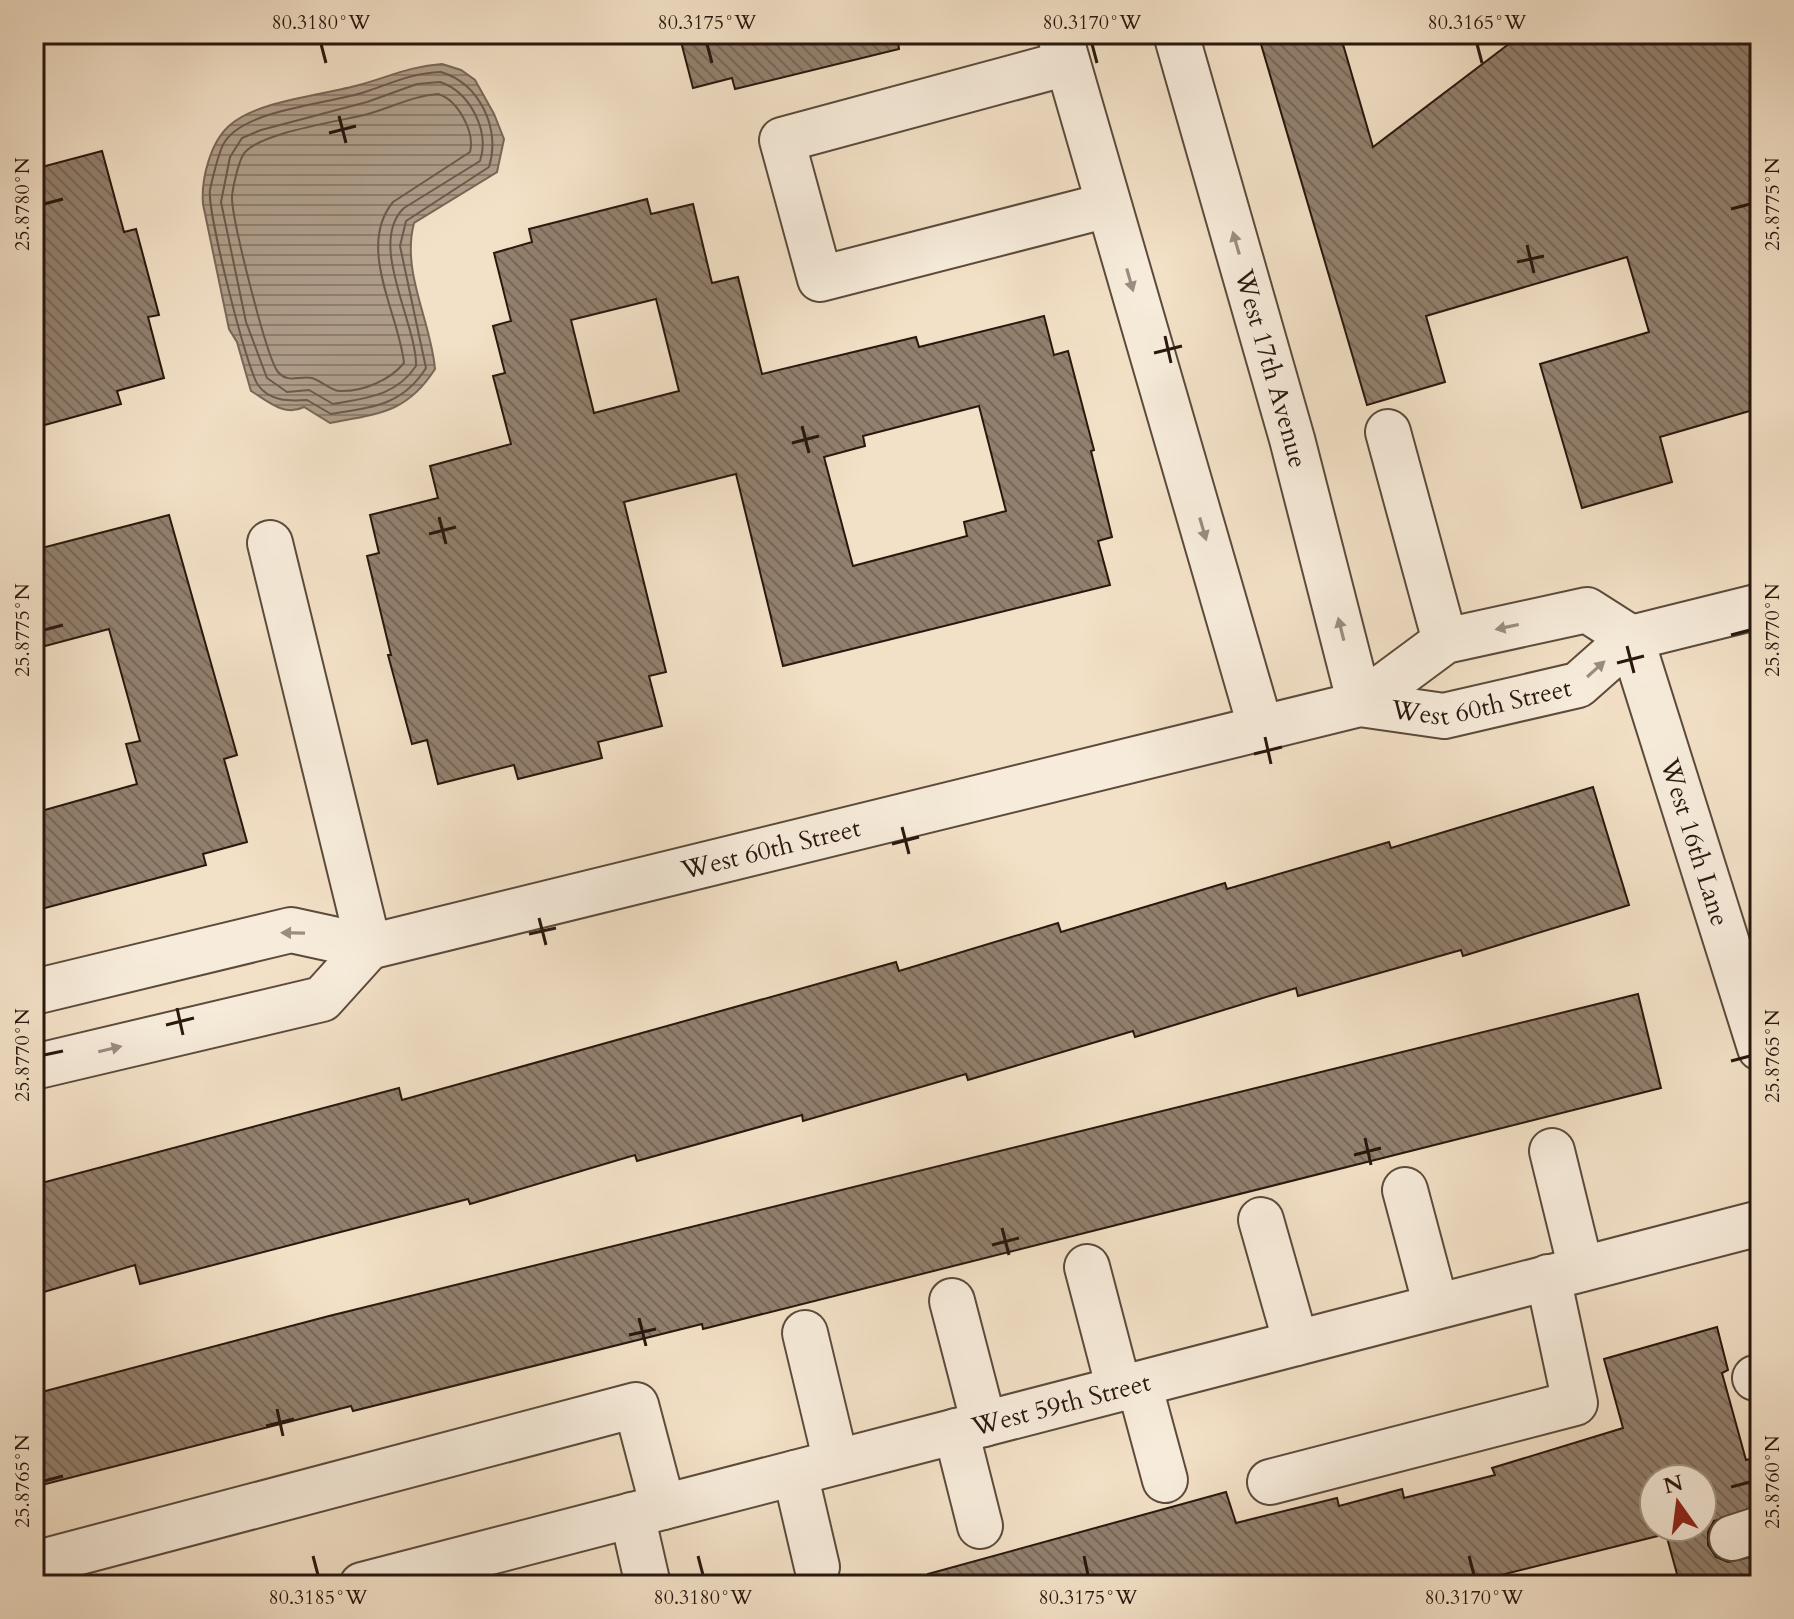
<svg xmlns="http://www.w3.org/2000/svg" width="1794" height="1619" font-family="Cardo,serif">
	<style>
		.water { fill: url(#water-rules); stroke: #796757; stroke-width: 2 }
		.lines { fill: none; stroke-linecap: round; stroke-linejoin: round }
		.shore { stroke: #6c5a4b; stroke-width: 2 }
		.building { fill: url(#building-back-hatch); stroke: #29170e; stroke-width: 2; fill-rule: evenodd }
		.minor-casing { stroke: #5c4a3c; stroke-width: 48 }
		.minor { stroke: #f7ecdb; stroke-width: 44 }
		.oneway { fill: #9a8c7f }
		.ticks { fill: none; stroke: #29170e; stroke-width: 3 }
		.labels { text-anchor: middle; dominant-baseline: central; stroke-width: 7; stroke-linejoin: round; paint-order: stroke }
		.street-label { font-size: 26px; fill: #29170e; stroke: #f7ecdb }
		.neatline { fill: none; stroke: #29170e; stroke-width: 3 }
		.ticks-label { font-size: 20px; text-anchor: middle; fill: #29170e }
	</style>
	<defs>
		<pattern id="water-rules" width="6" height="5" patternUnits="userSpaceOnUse" patternTransform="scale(2)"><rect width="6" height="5" fill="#ae9c88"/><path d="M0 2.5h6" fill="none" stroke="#8e7e6e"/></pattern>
		<pattern id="building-back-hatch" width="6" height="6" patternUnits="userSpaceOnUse" patternTransform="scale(2)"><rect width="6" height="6" fill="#92806e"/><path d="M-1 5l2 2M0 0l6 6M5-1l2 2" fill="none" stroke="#776859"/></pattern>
	</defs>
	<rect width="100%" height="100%" fill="#f3e1c7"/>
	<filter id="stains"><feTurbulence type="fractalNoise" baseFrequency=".0025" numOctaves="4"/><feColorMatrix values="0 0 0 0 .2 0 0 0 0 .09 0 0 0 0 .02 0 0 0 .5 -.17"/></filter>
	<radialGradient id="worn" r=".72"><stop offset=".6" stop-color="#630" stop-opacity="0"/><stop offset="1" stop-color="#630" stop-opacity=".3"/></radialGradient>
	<path class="water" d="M442 64 461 70 475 80 494 114 504 139 497 172 414 223C401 272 431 321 435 369 407 413 378 414 330 423L304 407C284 417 268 401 251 391L237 342 229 329 203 204C201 180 210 142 230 125 257 101 323 95 359 85 388 77 411 66 442 64Z"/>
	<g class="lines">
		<g class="shore">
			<path d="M441 72C480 84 501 129 489 167L406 221 400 246 426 368C402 406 372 407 331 414L307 400C290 401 270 402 258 385 246 367 207 211 210 190 212 180 219 151 224 143 244 109 329 104 365 92 392 83 412 73 441 72Z"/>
			<path d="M440 82C470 92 490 131 480 161L404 208C367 243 417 323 416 366 396 396 366 398 333 404L309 390 287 392 267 378 246 322 221 202 230 157 242 138 261 130 367 102 417 84Z"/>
			<path d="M438 94C458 100 475 132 470 152L393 202C356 247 399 314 404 363 390 380 363 392 339 391 331 390 321 381 312 378 300 375 288 384 278 372 267 359 231 217 232 196 233 187 238 164 243 155 255 133 342 121 368 114 393 107 412 96 438 94Z"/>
		</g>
	</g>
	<g class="building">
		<polygon points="679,34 897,34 899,49 735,89 732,78 693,88"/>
		<polygon points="1258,34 1340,34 1373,147 1522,34 1760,34 1760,408 1660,437 1672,482 1582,508 1540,364 1649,332 1627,257 1426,316 1445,382 1367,405"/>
		<polygon points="102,151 124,232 136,229 159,315 148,317 164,378 117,391 121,404 34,428 34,169"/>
		<path d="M647 199 651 214 693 204 712 283 738 277 762 374 916 337 919 347 1044 316 1054 355 1068 351 1094 450 1091 451 1112 537 1098 541 1110 585 783 666 736 474 624 502 666 672 649 676 662 726 598 742 602 758 518 779 514 765 438 784 427 740 412 744 388 655H391L367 556 379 553 370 515 438 498 430 466 511 444 493 376 505 373 493 326 511 321 494 253 532 242 529 229ZM656 299 679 391 594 413 571 320ZM979 406 1006 511 964 522 967 536 853 566 824 457 865 446 863 436Z"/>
		<polygon points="169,515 237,755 224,759 247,842 203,854 206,865 34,911 34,813 137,784 126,744 140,741 109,629 34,649 34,550"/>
		<polygon points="1593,787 1629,905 1463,956 1461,950 1298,996 1296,988 1135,1037 1133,1031 968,1080 966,1074 803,1121 802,1115 637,1161 635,1155 470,1204 468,1199 140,1284 135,1265 34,1295 34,1185 399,1088 402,1100 896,962 899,971 1058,923 1061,932 1225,883 1227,889 1389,842 1391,848"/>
		<polygon points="1638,994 1661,1088 703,1329 702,1324 353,1411 351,1406 34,1487 34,1394 329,1316"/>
		<path d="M1717 1327 1728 1370 1722 1373 1746 1460 1754 1458 1760 1480V1505L1714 1521 1708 1532V1545L1716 1557 1728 1562 1760 1555V1585H1680L1666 1534 1461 1585H930L928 1574 1226 1492 1236 1523 1337 1498 1339 1506 1402 1489 1404 1498 1495 1475 1492 1468 1623 1428 1604 1359ZM1654 1479H1702V1527H1654Z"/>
	</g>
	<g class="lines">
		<g class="minor-casing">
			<g id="minor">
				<path id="s1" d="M1176 34 1292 439 1360 704"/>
				<polyline points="1060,36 1261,729"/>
				<polyline points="1067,63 782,140 820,279 1108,205"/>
				<polyline points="1388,432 1445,641"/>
				<polyline points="270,543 369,947"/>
				<path id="s2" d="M1631 638 1760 1048"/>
				<polyline points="1360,704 1445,641 1587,610 1631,638"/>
				<path id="s3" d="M34 992 291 930 369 947 1360 704 1444 716 1578 685 1631 638 1760 606"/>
				<polyline points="34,1067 322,999 369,947"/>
				<polyline points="1552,1151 1581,1269"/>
				<polyline points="1405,1190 1436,1306"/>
				<polyline points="1261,1220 1296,1343"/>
				<polyline points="1087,1267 1119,1389"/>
				<polyline points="952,1301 984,1424"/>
				<polyline points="805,1333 836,1462"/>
				<polyline points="1755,1378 1760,1377"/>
				<polyline points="1139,1384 1165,1480"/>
				<polyline points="956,1431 980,1526"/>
				<polyline points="795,1473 817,1567"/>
				<polyline points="1270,1482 1575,1403 1548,1277"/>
				<polyline points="632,1515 648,1585"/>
				<polyline points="1732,1538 1760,1529"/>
				<polyline points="34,1564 636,1405 663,1507"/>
				<path id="s4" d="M362 1585 1760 1223"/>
			</g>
		</g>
		<use href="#minor" class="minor"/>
	</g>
	<defs><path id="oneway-solid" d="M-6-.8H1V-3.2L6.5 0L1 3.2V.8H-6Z" transform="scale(2)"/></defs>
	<g class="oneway">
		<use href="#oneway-solid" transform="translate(1236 243) rotate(-106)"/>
		<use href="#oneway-solid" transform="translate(1130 280) rotate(74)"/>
		<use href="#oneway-solid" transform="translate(1203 529) rotate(74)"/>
		<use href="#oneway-solid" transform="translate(1507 627) rotate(168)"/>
		<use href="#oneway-solid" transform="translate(1341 629) rotate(-104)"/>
		<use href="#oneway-solid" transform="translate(1596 669) rotate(-42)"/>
		<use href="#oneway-solid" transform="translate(293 933) rotate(-179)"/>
		<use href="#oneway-solid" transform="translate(110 1049) rotate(-13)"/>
	</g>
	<path class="ticks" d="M321 44 326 63M707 44 712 63M1092 44 1097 63M1477 44 1482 63M339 116 346 143M329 133 356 126M44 204 63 199M1731 209 1750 204M1527 245 1534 273M1517 262 1544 256M1165 336 1171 363M1154 353 1182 346M802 426 809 453M792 443 819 436M439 517 446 544M429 534 456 527M44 630 63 625M1731 635 1750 630M1627 646 1634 673M1617 663 1644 656M1265 737 1271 764M1254 754 1282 747M902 827 909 854M892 844 919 837M539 918 546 945M529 934 556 928M177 1008 183 1035M166 1025 194 1018M44 1055 63 1051M1731 1061 1750 1056M1365 1138 1371 1165M1354 1155 1381 1148M1002 1228 1009 1255M992 1245 1019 1238M639 1318 646 1346M629 1335 656 1329M277 1409 283 1436M266 1426 294 1419M44 1481 63 1476M1731 1487 1750 1482M313 1556 318 1575M698 1556 703 1575M1084 1556 1088 1575M1469 1556 1474 1575"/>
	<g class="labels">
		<g class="street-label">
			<text stroke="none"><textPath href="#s1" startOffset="348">West 17th Avenue</textPath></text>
			<text stroke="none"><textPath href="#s3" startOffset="1488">West 60th Street</textPath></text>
			<text stroke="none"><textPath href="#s2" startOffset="214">West 16th Lane</textPath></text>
			<text stroke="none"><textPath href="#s3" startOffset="758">West 60th Street</textPath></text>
			<text stroke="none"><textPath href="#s4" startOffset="722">West 59th Street</textPath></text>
		</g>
	</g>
	<rect width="1794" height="1619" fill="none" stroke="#f3e1c7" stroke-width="88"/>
	<g transform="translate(1678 1503) rotate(346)"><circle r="38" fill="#f7ecdb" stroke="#a59789" stroke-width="2"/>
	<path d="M0-6L14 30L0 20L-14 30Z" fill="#8f2418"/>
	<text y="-12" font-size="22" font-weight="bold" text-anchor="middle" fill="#29170e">N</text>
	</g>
	<rect x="44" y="44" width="1706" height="1531" class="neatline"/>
	<g class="ticks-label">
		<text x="321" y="29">80.3180°W</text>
		<text x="707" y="29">80.3175°W</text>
		<text x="1092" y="29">80.3170°W</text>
		<text x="1477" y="29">80.3165°W</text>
		<text transform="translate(22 204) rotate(-90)" y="7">25.8780°N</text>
		<text transform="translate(1772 204) rotate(-90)" y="7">25.8775°N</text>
		<text transform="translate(22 630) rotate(-90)" y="7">25.8775°N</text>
		<text transform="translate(1772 630) rotate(-90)" y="7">25.8770°N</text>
		<text transform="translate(22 1055) rotate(-90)" y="7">25.8770°N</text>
		<text transform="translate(1772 1056) rotate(-90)" y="7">25.8765°N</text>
		<text transform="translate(22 1481) rotate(-90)" y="7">25.8765°N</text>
		<text transform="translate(1772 1482) rotate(-90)" y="7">25.8760°N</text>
		<text x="318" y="1604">80.3185°W</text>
		<text x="703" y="1604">80.3180°W</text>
		<text x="1088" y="1604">80.3175°W</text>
		<text x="1474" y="1604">80.3170°W</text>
	</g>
	<rect width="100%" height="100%" filter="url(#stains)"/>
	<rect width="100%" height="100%" fill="url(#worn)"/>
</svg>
